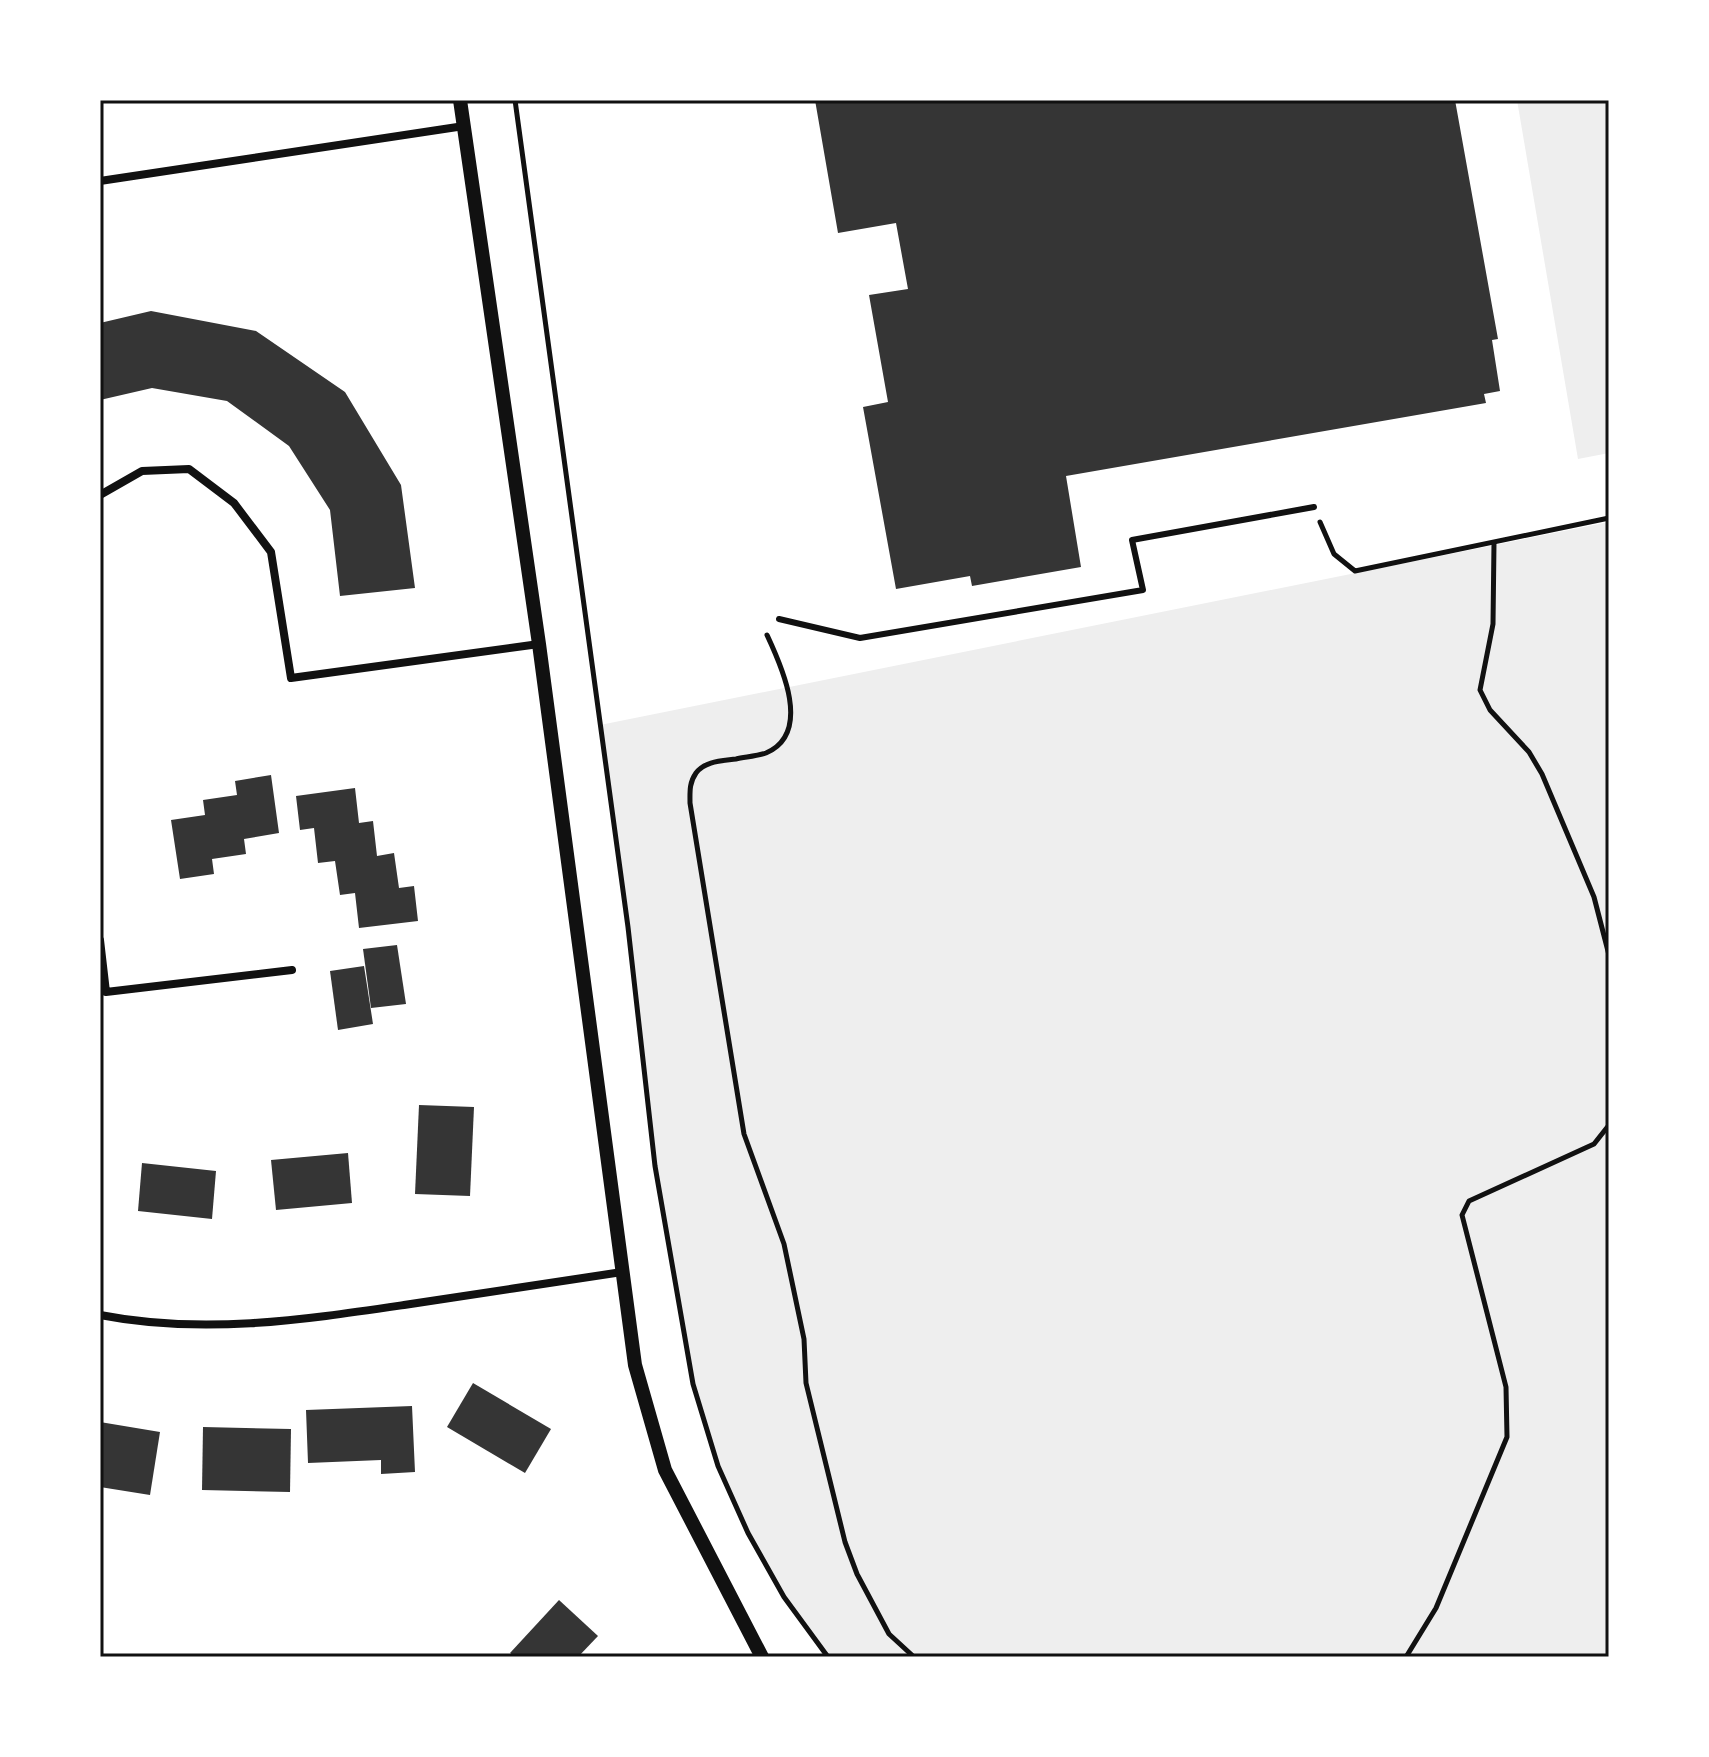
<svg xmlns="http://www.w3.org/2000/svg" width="1709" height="1757" font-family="'Open Sans',sans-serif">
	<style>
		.green { fill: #eee }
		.building { fill: #353535 }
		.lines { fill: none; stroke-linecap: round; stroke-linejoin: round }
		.path { stroke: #111; stroke-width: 5 }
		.service { stroke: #111; stroke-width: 6 }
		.minor { stroke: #111; stroke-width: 8 }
		.tertiary { stroke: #111; stroke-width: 14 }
		.neatline { fill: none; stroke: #111; stroke-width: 3 }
	</style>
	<rect width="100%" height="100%" fill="#fff"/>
	<g class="green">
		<polygon points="1517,100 1609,100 1609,453 1578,459"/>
		<polygon points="1609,522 1609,1657 828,1657 784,1597 748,1533 718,1466 693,1384 655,1166 600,725"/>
	</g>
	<g class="building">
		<polygon points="815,100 1455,100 1498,339 1492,340 1500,391 1484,394 1486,403 1066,476 1081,567 972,586 970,576 896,589 863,407 888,402 869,295 908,289 896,223 838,233"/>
		<polygon points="151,311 256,331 345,392 401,485 415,588 340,596 330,510 289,446 227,401 152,388 100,400 100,323"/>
		<polygon points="271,775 279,833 244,839 246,854 212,859 214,874 180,879 171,820 205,815 203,800 237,795 235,781"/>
		<polygon points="355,788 359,823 373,821 377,856 394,853 399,888 414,886 418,921 359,928 355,893 340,895 335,861 318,863 314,828 300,830 296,796"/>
		<polygon points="397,945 406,1004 371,1008 363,949"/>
		<polygon points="364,966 373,1024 338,1030 330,971"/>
		<polygon points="419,1105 474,1107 470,1196 415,1194"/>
		<polygon points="348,1153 352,1203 276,1210 271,1160"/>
		<polygon points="142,1163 216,1171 212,1219 138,1211"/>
		<polygon points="473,1383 551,1429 525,1473 447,1427"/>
		<polygon points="412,1406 415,1472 381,1474 381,1460 308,1463 306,1410"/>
		<polygon points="100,1422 160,1432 150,1495 100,1487"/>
		<polygon points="203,1427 291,1429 290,1492 202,1490"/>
		<polygon points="559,1600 598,1636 578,1657 515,1657 510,1653"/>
	</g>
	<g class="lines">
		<g class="path">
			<polyline points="515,100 628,927 655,1166 693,1384 718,1466 748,1533 784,1597 828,1657"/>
			<polyline points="1320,522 1334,554 1355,571 1609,518"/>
			<polyline points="1494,543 1493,624 1480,690 1490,710 1529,752 1542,774 1594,897 1609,955"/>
			<path d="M767 635C781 665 813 733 766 753 757 756 745 757 736 759 722 761 705 761 696 773 689 783 690 792 690 803L744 1134 784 1244 804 1339 806 1383 845 1542 857 1574 889 1634 914 1657"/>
			<polyline points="1406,1657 1436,1608 1507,1437 1506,1387 1462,1215 1469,1201 1594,1144 1609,1125"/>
		</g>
		<polyline class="service" points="779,619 860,638 1143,590 1132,540 1314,507"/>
		<g class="minor">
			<polyline points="100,181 464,126"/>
			<polyline points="100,495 142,471 189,469 234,503 271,552 291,678 539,644"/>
			<polyline points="100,940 106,992 292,970"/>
			<path d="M100 1315C202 1335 302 1320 404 1305 477 1294 549 1283 622 1272"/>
		</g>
		<polyline class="tertiary" points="460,100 539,644 635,1365 665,1470 762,1657"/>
	</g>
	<rect width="1709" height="1757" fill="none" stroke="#ffffff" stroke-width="204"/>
	<rect x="102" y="102" width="1505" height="1553" class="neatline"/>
</svg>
